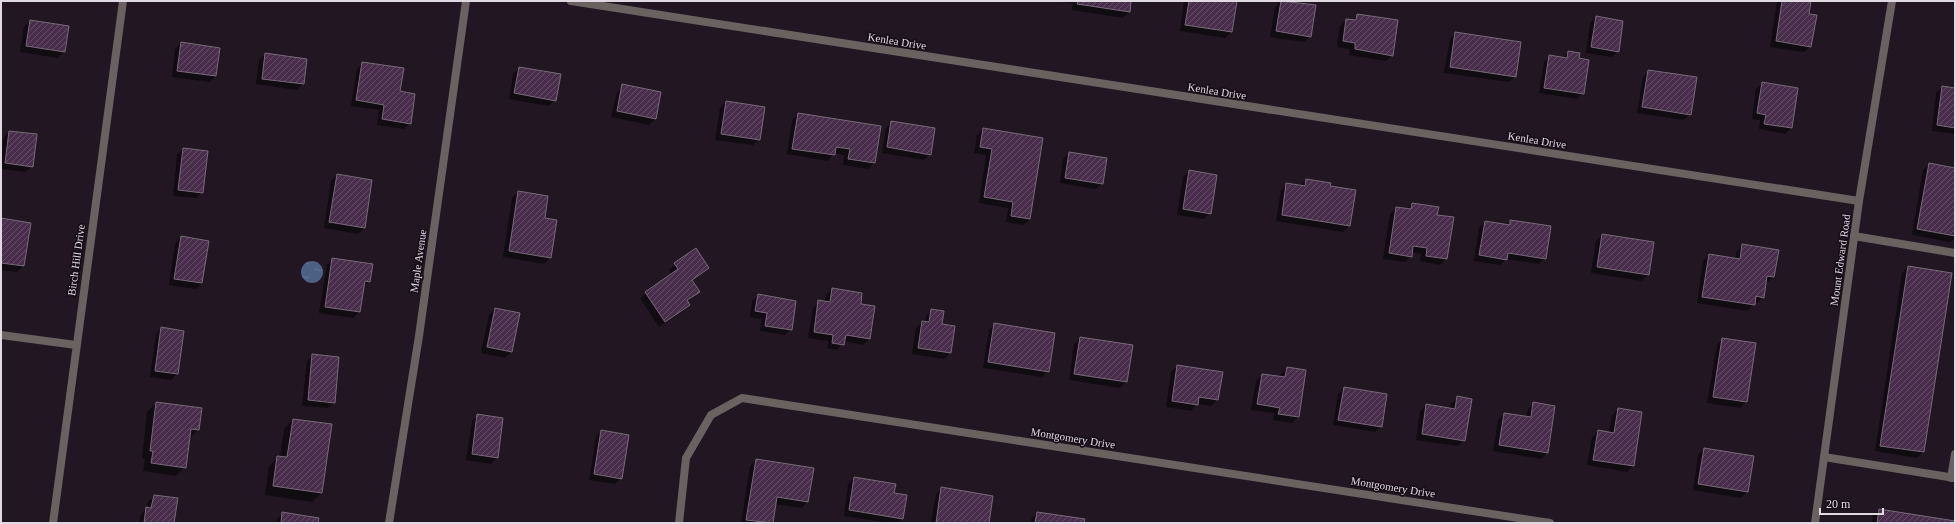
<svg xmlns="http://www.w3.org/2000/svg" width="1956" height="524" font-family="'Times New Roman',serif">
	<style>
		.water { fill: url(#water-ripples) }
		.shadow { fill: #0007 }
		.building { fill: url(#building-hatch); stroke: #776a78 }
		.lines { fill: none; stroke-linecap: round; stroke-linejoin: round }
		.service { stroke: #6a6161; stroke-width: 8 }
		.minor { stroke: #6a6161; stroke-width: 8 }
		.tertiary { stroke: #6a6161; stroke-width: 8 }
		.labels { text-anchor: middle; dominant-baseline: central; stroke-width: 3.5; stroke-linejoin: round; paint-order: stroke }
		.street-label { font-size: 11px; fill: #e0d9e1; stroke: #170e18 }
	</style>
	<defs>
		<pattern id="water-ripples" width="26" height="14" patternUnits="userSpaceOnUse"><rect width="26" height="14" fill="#4c6083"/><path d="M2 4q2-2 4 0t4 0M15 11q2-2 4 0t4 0" fill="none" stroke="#667694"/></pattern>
		<pattern id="building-hatch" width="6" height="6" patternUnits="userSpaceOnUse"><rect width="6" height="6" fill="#492e4b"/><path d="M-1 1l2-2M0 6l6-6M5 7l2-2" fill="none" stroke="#634c65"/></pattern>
	</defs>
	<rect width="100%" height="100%" fill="#211622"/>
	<circle class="water" cx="312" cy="272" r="11"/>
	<g class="shadow">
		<polygon points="1056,1 1130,1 1129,12 1123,18 1072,10 1073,4"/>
		<polygon points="1184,1 1236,1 1231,32 1225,38 1180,31"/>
		<polygon points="1281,1 1315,6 1310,36 1304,42 1270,37 1275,7"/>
		<polygon points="1777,1 1810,1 1808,15 1810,46 1804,52 1770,47"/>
		<polygon points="1357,15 1392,55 1386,61 1349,55 1350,49 1337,47 1340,26 1346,20 1352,21"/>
		<polygon points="1596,17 1618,51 1612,57 1586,53 1590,23"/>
		<polygon points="30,21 64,52 58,58 20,52 24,27"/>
		<polygon points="1456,33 1515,77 1509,82 1444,73 1450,39"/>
		<polygon points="181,43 219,48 216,76 210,82 172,77 175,49"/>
		<polygon points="1568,52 1583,93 1577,99 1539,93 1544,62 1550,56 1562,59"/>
		<polygon points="265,54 303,84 297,90 256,84 259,60"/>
		<polygon points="363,63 399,92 410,123 404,129 377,125 379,110 351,106 357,69"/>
		<polygon points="519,68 555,100 549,106 509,99 513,74"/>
		<polygon points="1649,71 1690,114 1684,120 1637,113 1643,77"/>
		<polygon points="1762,83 1791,128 1785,134 1759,129 1760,120 1752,119 1756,89"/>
		<polygon points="623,86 655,119 649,125 611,117 617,92"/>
		<polygon points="1942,87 1955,89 1955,134 1932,131 1936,93"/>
		<polygon points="726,102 759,139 753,145 715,140 720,108"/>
		<polygon points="798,114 874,163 868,169 843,165 844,155 834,153 828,161 787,154 792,120"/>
		<polygon points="892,122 930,154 924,160 882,153 886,128"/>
		<polygon points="983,129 1030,219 1024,225 1006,222 1008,208 979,203 986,155 974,153 977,135"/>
		<polygon points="9,132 32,166 26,172 1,169 3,138"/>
		<polygon points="183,149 202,192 196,198 173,196 177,155"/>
		<polygon points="1069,153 1102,183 1096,189 1060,183 1063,159"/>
		<polygon points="1929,164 1955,169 1955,238 1950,242 1912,235 1923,170"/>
		<polygon points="1189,171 1210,213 1204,219 1177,215 1183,177"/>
		<polygon points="337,175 364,228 358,234 324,228 331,181"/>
		<polygon points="1306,180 1329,187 1349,226 1343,232 1276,221 1281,190 1287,184 1300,186"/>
		<polygon points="518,192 543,219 550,258 544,264 503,257 512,198"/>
		<polygon points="1412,204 1436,216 1446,259 1440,265 1420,261 1421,254 1411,252 1411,256 1405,262 1383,259 1390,214 1396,208 1406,209"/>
		<polygon points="1,219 29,224 23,266 17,272 1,270"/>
		<polygon points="1511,221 1545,258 1539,264 1506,259 1500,265 1474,261 1479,228 1485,222 1506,225"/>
		<polygon points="1602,235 1653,243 1648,275 1642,281 1591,273 1596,241"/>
		<polygon points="181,237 202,283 196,289 169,285 175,243"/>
		<polygon points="1743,245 1773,277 1767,283 1765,282 1763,297 1757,303 1754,303 1748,311 1697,303 1703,261 1709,255 1735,260 1737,251"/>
		<polygon points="696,250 708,268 691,281 698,292 687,301 689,305 683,311 659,327 640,298 672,275 669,270"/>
		<polygon points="333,259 369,282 363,287 359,312 353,318 319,313 327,265"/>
		<polygon points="1908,267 1951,274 1923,452 1917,458 1875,451 1902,273"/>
		<polygon points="832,289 860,305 869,339 863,345 844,341 837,350 827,348 828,341 808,338 813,308 819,302 825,303 826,295"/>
		<polygon points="758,295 791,329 785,335 760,331 762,319 750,317 752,301"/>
		<polygon points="495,309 519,314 511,352 505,358 481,353 489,315"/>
		<polygon points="932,310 950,353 944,359 912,354 916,328 922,322 925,322 926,316"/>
		<polygon points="995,324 1048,371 1042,377 983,368 989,330"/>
		<polygon points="162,328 177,374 171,380 150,377 156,334"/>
		<polygon points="1080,338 1132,346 1126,382 1120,388 1069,380 1074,344"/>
		<polygon points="1723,339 1755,344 1746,402 1740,408 1707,403 1717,345"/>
		<polygon points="313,355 334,402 328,408 302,406 307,361"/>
		<polygon points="1177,366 1217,400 1211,406 1197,404 1191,411 1166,407 1171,372"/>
		<polygon points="1287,368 1298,417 1292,423 1273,420 1274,413 1251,410 1256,381 1262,375 1280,378 1281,374"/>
		<polygon points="1344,388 1381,426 1375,432 1333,425 1338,394"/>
		<polygon points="1457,398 1464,440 1458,446 1416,440 1420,411 1426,405 1450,409 1451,404"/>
		<polygon points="156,403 201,409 198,430 189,439 185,467 176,476 143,471 145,459 142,459 147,412"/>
		<polygon points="1534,403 1547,453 1541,459 1493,451 1498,420 1504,414 1526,418 1528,409"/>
		<polygon points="1618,409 1641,413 1633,466 1627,472 1587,465 1592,437 1598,431 1609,433 1612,415"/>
		<polygon points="478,415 497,458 491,464 466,460 472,421"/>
		<polygon points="293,420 321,493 312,502 265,495 269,466 278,457 280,458 284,429"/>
		<polygon points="602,431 621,478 615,484 589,480 596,437"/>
		<polygon points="1704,449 1747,492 1741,498 1693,490 1698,455"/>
		<polygon points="756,460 813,469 807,502 802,508 775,504 772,523 741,523 750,466"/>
		<polygon points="854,478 893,494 902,518 898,523 889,523 844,516 848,484"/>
		<polygon points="942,488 988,523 931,523 936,494"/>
		<polygon points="154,496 173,523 139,523 141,514 147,508 148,502"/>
		<polygon points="1879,510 1955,522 1955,523 1872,523 1873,516"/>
		<polygon points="283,513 317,523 276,523 277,519"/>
		<polygon points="1037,513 1083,523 1031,523 1031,519"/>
	</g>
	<g class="building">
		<polygon points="1078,1 1131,1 1130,12 1077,4"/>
		<polygon points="1189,1 1237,1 1232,32 1185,25"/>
		<polygon points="1281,1 1316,5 1311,37 1276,31"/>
		<polygon points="1782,1 1811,1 1809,14 1817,15 1811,47 1776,41"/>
		<polygon points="1357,14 1398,20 1393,56 1355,49 1355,43 1343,41 1346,19 1356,20"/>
		<polygon points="1596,16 1623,21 1619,52 1591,47"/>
		<polygon points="30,20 69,26 65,52 26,46"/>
		<polygon points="1455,32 1521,42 1516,77 1450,67"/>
		<polygon points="181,42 220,48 216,76 177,71"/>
		<polygon points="1568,51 1580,53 1579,58 1589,60 1584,94 1544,88 1549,55 1567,58"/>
		<polygon points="265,53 307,59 304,84 262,79"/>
		<polygon points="362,62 404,68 400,91 415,94 411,124 382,119 384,105 356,100"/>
		<polygon points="519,67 561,74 556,101 514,93"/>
		<polygon points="1648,70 1697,77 1691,115 1642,107"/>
		<polygon points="1762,82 1798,88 1792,128 1764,124 1766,115 1757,113"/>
		<polygon points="622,84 661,92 656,119 617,111"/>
		<polygon points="1942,86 1955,88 1955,128 1937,125"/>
		<polygon points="726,101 765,107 760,140 721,134"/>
		<polygon points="798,113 881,126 875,163 848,159 850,149 836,147 835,155 792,149"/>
		<polygon points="891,121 935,128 931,155 887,147"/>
		<polygon points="983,128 1043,138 1030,219 1011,216 1013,202 984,197 992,149 980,147"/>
		<polygon points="9,131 37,134 33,167 5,163"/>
		<polygon points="183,148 208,151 203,193 178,190"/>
		<polygon points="1069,152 1107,158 1103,184 1065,178"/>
		<polygon points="1929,163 1955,168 1955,236 1917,229"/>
		<polygon points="1189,170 1217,175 1211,214 1183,209"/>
		<polygon points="337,174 372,180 365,228 329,222"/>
		<polygon points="1306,179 1331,183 1330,186 1356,190 1350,226 1282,215 1286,183 1305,186"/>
		<polygon points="518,191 548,196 545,218 557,220 551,258 509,251"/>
		<polygon points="1412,203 1439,207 1437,215 1454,217 1447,259 1426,256 1427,248 1413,246 1412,257 1389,253 1396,207 1411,209"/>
		<polygon points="1,218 31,223 24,266 1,263"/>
		<polygon points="1510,220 1551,226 1546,259 1508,253 1507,260 1479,255 1485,221 1510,225"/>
		<polygon points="1602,234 1654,242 1649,275 1597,267"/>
		<polygon points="181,236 209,241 202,283 174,279"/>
		<polygon points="1742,244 1779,250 1774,277 1767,276 1764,298 1756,296 1755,305 1702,297 1709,254 1740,259"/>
		<polygon points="696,248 709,268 692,280 700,292 687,300 690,305 665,322 645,292 678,269 674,263"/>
		<polygon points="332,258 373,264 370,282 365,281 360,312 325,307"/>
		<polygon points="1908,266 1952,273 1924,452 1880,446"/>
		<polygon points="832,288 862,293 861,304 875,306 870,339 846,335 844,345 832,343 833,335 814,332 818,300 830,302"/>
		<polygon points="758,294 796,301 792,330 765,326 767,313 755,311"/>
		<polygon points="495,308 520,313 512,352 487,347"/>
		<polygon points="931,309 944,311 942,324 955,326 951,353 918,348 922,321 929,322"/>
		<polygon points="994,323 1055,333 1049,372 988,362"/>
		<polygon points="161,327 184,331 178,374 155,371"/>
		<polygon points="1080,337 1133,345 1127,382 1074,374"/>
		<polygon points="1722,338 1756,343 1747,402 1713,397"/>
		<polygon points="312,354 339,357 335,403 308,400"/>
		<polygon points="1177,365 1223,372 1218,400 1199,397 1198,405 1172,401"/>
		<polygon points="1287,367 1306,370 1299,417 1278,414 1280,408 1257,404 1262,374 1285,377"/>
		<polygon points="1344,387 1387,394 1382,427 1338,420"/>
		<polygon points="1457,396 1472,399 1465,441 1422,434 1426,404 1455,409"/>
		<polygon points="156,402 202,408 199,430 191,429 186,468 151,463 153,451 150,451"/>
		<polygon points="1533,402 1555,406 1548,453 1499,445 1504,413 1531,417"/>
		<polygon points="1618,408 1642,412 1634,466 1593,460 1598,430 1614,433"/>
		<polygon points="477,414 503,418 498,458 472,454"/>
		<polygon points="293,419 332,424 322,493 273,486 277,456 287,457"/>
		<polygon points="601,430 629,435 622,479 594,474"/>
		<polygon points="1704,448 1754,456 1748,492 1698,484"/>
		<polygon points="756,459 814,468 808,502 777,497 773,523 746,520"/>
		<polygon points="854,477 896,484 894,493 907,495 903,519 849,510"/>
		<polygon points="941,487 993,496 989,523 936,523"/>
		<polygon points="154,495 178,498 174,523 144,523 146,507 151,508"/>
		<polygon points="1879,509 1955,521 1955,523 1877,523"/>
		<polygon points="282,512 319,518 318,523 281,523"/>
		<polygon points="1037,512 1085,519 1084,523 1035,523"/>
	</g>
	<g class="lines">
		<g class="service">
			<polyline points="1854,236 1955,253"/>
			<polyline points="1824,457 1955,478"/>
			<polyline points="1951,478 1955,454"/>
		</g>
		<g class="minor">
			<polyline points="571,1 1859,201"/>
			<polyline points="1,335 76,345"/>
			<polyline points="53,523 123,1"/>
			<polyline points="389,523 419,336 466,1"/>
			<polyline points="679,523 686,458 711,415 742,398 1550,523"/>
		</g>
		<polyline class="tertiary" points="1815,523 1859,201 1892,1"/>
	</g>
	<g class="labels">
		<g class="street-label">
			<text transform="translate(897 41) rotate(9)">Kenlea Drive</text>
			<text transform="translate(1217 91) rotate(9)">Kenlea Drive</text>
			<text transform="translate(1537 140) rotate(9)">Kenlea Drive</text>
			<text transform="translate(76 260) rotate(-82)">Birch Hill Drive</text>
			<text transform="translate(1840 260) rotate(-82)">Mount Edward Road</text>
			<text transform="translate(418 261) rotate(-82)">Maple Avenue</text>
			<text transform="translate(1073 438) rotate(9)">Montgomery Drive</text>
			<text transform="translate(1393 487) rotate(9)">Montgomery Drive</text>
		</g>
	</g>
	<rect width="1956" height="524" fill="none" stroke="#e0d9e1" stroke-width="4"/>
	<path d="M1820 508v6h63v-6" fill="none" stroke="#e0d9e1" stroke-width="2"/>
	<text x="1826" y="508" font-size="12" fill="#e0d9e1" stroke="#170e18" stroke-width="3" paint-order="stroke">20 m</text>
</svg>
